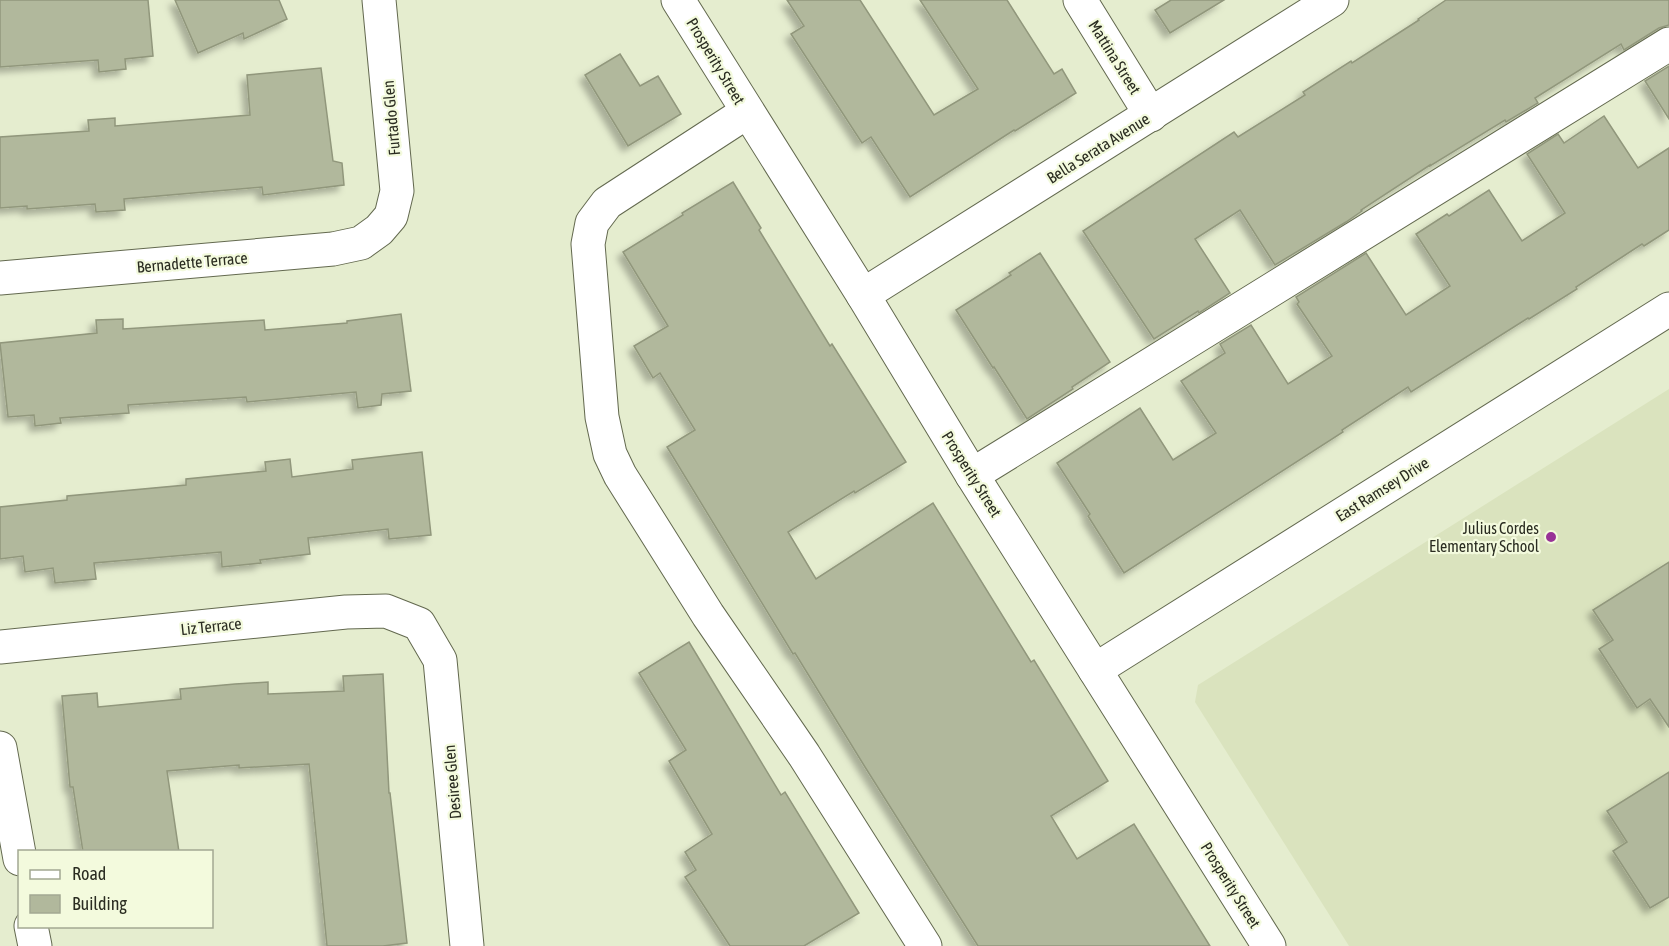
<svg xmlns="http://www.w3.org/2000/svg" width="1669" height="946" font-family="'Asap Condensed',sans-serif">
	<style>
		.built { fill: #dae3be }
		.building { fill: #b1b89c; stroke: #91977c; stroke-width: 1.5; filter: url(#shadow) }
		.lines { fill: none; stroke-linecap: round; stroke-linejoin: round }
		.minor-casing { stroke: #63694f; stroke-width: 35 }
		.minor { stroke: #fff; stroke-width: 33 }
		.poi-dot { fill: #983297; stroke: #f3fadd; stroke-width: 2 }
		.labels { text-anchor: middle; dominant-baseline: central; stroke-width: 4.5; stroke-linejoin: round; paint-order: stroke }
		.street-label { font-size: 16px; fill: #2a2c21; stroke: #f3fadd }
		.poi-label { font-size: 16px; fill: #2a2c21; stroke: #f3fadd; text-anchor: end }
	</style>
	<defs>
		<filter id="shadow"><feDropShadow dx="-5.5" dy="5.5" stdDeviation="3" flood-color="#0004"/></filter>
	</defs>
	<rect width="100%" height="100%" fill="#e5edcf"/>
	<polygon class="built" points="1669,389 1669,946 1349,946 1195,702 1198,685"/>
	<g class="building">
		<polygon points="0,0 148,0 153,56 125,59 126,69 99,72 98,60 0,67"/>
		<polygon points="175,0 279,0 287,19 244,39 243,33 198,53"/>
		<polygon points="787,0 860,0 934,115 978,89 920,0 1007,0 1054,74 1062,69 1076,93 1015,131 1014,130 910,197 871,137 862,143 791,34 804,26"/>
		<polygon points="1171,0 1224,0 1170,33 1155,10"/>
		<polygon points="1446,0 1669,0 1669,25 1659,28 1624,50 1621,44 1535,98 1538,103 1506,122 1505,120 1430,166 1430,165 1361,210 1362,211 1346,222 1275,265 1240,210 1195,239 1230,293 1199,313 1198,311 1154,339 1083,231 1234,132 1238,137 1305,95 1303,92 1351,61 1352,63 1419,20 1418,19"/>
		<polygon points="620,54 640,86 658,76 681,114 628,146 585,75"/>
		<polygon points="1669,66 1669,119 1645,81"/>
		<polygon points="321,68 333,161 342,163 344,185 263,195 262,187 124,199 125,210 96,212 95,204 27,209 27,206 0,208 0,137 89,131 88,120 115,118 115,126 250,115 247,75"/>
		<polygon points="1604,116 1638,168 1669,148 1669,230 1644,246 1642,244 1576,287 1577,289 1529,319 1528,318 1411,392 1408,387 1342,430 1343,432 1124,573 1088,516 1090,514 1057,463 1140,408 1173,460 1216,433 1181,381 1225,353 1220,344 1251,325 1288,384 1332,356 1297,304 1299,302 1296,297 1366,253 1406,315 1450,286 1416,234 1447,214 1449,216 1489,190 1522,241 1565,213 1527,154 1558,134 1564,143"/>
		<polygon points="733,182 761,228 759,230 830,346 832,344 906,462 855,493 854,491 788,532 816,579 933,503 1031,662 1034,660 1108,781 1051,816 1077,859 1134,824 1210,946 978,946 865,767 795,653 793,654 667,447 695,430 660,373 653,378 634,346 668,326 623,252 683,215 682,213"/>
		<polygon points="1040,253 1110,362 1072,387 1073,389 1027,419 994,367 993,368 956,310 1011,275 1009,273"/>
		<polygon points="401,314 411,391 382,394 381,405 358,408 356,392 247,402 246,397 128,405 129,413 60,418 61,423 35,426 34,415 8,417 0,343 97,333 96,320 123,319 123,329 264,320 265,330 347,323 347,321"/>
		<polygon points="422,452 431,535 389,539 388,529 308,538 310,554 260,560 261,563 222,567 221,552 94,563 96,579 55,583 53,568 25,572 23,556 0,559 0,507 67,500 67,496 186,485 186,479 266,471 265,462 290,459 292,477 353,469 352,460"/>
		<polygon points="1669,562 1669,727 1650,699 1637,708 1599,649 1613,640 1593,610"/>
		<polygon points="689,642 781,795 785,792 859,913 804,946 730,946 685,877 696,870 685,852 712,834 669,761 686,750 639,673"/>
		<polygon points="383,674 389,793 390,793 407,943 383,946 327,946 309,764 239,768 239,765 167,771 179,852 83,852 73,787 70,787 62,696 97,693 98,707 181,699 180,689 235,684 268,682 268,694 344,691 343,676"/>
		<polygon points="1669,772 1669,897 1650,908 1613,851 1627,842 1607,811"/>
	</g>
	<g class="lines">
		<g class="minor-casing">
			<g id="minor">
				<polyline points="678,0 863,295 972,475 1269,946"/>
				<polyline points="1080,0 1151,115"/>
				<polyline points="747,112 607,203 592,223 588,244 602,417 610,454 620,475 708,615 804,755 925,946"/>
				<polyline points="0,278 333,249 361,243 379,230 391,216 397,191 379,0"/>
				<polyline points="863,295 1332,0"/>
				<polyline points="972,475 1669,44"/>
				<polyline points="0,647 346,612 386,611 419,624 440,660 467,946"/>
				<polyline points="1095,670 1669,309"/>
				<polyline points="0,748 20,859"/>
				<polyline points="31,926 35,946"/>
			</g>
		</g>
		<use href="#minor" class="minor"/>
	</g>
	<circle class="poi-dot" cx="1551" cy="537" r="6"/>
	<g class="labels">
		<g class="street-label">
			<text transform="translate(1115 57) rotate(58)">Mattina Street</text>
			<text transform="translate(716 61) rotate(59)">Prosperity Street</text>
			<text transform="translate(391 118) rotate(-95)">Furtado Glen</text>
			<text transform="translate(1098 148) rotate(-32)">Bella Serata Avenue</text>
			<text transform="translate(192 262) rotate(-5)">Bernadette Terrace</text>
			<text transform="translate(972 474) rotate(58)">Prosperity Street</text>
			<text transform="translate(1382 489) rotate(-32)">East Ramsey Drive</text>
			<text transform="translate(211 626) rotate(-6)">Liz Terrace</text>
			<text transform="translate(452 782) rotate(-95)">Desiree Glen</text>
			<text transform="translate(1231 885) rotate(58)">Prosperity Street</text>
		</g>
		<g class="poi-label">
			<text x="1539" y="528">Julius Cordes<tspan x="1539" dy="18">Elementary School</tspan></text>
		</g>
	</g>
	<rect x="18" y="850" width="195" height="78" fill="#f3fadd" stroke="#a3a892" stroke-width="1.5"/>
	<rect x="30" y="870" width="30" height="9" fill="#ffffff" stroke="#a3a892" stroke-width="1.5"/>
	<text x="72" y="880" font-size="18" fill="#2a2c21">Road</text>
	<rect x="30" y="895" width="30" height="18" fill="#b1b89c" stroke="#a3a892" stroke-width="1.5"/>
	<text x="72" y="910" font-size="18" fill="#2a2c21">Building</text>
</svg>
